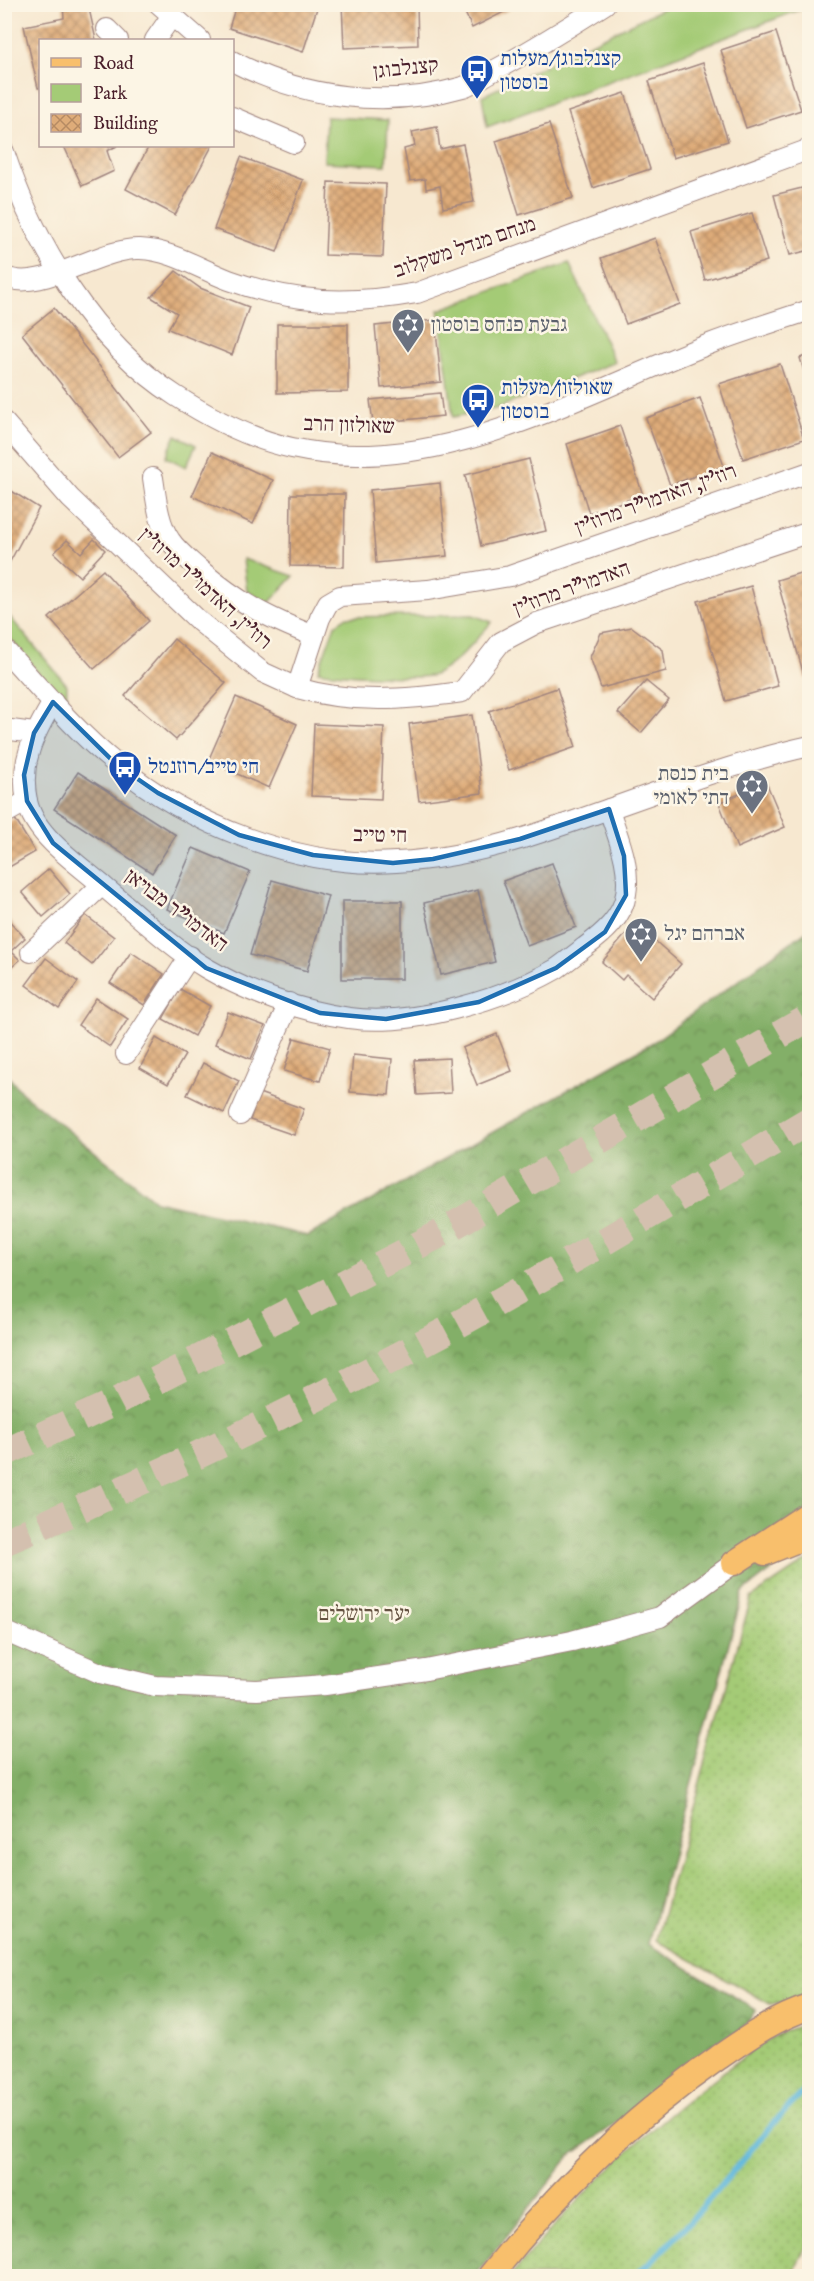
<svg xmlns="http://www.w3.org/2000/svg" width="814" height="2281" font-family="'IM FELL English','Frank Ruhl Libre',serif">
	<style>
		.grass { fill: url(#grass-dots); stroke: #777550; stroke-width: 1.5 }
		.forest { fill: url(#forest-crowns); stroke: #666749; stroke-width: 1.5 }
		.park { fill: #a4cb76; stroke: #777550; stroke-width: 1.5 }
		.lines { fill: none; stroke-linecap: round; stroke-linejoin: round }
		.stream { stroke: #5fb7dc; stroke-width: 6 }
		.building { fill: url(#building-cross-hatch) }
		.highway-tunnel { stroke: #d4c0af; stroke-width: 28; stroke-dasharray: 28 14; stroke-linecap: butt }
		.minor-casing { stroke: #a0847e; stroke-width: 22 }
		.major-casing { stroke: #a0847e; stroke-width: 27 }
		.minor { stroke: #fff; stroke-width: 20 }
		.major { stroke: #f8bf6c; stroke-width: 24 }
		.marked { fill: #1f6fb2; fill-opacity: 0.2; stroke: #1f6fb2; stroke-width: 4.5; stroke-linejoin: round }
		.labels { text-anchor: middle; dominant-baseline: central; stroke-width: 5; stroke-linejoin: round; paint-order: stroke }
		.transit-label { font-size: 21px; fill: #164399; stroke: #fcf5e5; text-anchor: start }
		.street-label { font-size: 21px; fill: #4a1f2b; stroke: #fcf5e5 }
		.worship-label { font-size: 21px; fill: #5b616d; stroke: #fcf5e5; text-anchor: start }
		.park-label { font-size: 21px; fill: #655342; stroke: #fcf5e5 }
	</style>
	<defs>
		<pattern id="grass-dots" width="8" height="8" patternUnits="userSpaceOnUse" patternTransform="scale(1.5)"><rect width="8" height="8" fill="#a4cb76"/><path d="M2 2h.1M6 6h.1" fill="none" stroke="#8fae66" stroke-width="1.8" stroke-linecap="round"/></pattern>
		<pattern id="forest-crowns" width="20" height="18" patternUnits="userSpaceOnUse" patternTransform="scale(1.5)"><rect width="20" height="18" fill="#83af67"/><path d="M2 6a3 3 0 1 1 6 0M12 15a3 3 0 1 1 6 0" fill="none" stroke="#6d8e55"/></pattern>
		<pattern id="building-cross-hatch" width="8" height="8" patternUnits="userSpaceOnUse" patternTransform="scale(1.5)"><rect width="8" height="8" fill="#deac79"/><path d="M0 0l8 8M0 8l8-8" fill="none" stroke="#b68b63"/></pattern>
	</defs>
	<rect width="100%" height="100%" fill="#fcf5e5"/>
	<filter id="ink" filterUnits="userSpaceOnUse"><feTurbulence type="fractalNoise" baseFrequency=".0167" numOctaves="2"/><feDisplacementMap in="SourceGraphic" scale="12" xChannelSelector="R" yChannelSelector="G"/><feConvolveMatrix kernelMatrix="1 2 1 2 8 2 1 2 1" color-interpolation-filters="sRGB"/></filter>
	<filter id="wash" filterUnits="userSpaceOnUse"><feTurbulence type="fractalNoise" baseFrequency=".008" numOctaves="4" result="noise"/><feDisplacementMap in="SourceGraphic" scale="24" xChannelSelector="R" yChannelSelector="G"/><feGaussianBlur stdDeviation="1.35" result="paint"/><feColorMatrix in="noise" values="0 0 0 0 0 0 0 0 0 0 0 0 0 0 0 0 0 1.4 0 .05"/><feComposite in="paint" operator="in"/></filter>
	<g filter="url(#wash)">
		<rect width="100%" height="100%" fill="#f7e8d0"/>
		<g class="grass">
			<polygon points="809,1559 809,1999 770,2004 656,1940 751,1598"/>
			<path d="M809 2024V2242L797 2264 794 2276H511C574 2199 642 2132 722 2073 749 2053 776 2029 809 2024Z"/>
		</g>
		<polygon class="forest" points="809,929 809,1541 743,1592 648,1944 756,2010 732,2042 571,2155 475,2276 5,2276 4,1071 22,1093 156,1201 308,1236 655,1041"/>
		<g class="park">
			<polygon points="670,5 810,6 487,127 482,96"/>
			<polygon points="326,117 388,120 386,165 324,162"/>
			<polygon points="569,263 615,362 495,409 453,417 439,310"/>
			<polygon points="176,435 196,445 186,467 166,457"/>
			<polygon points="243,559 294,576 268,604 247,591"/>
			<polygon points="4,610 67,685 66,708 5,632"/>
			<path d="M473 615 492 622C475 640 457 665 434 675 420 680 335 674 318 671L335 625 347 617Z"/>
		</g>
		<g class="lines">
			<path class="stream" d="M634 2276C700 2222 747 2145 810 2086"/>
		</g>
		<g id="blocks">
			<g class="building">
				<polygon points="63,4 88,4 96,40 40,40 40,88 38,88 24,26 64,18"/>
				<polygon points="342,4 417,4 418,45 344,48"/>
				<polygon points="461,4 520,4 472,28"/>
				<polygon points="236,5 318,5 303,52 229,28"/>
				<polygon points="776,32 801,110 746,128 721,50"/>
				<polygon points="703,63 728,141 673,158 649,81"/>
				<polygon points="625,93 650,169 593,188 568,112"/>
				<polygon points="549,124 573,198 519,215 496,141"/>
				<polygon points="437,127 440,149 463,144 474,202 443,208 440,186 426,189 425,179 410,181 404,149 415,146 412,132"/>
				<polygon points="64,146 117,146 107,151 114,171 82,186"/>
				<polygon points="149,146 212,146 175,215 126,189"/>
				<polygon points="241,157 303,180 277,252 214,229"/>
				<polygon points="328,182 386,184 383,257 325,255"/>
				<polygon points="810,186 810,250 790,255 774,195"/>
				<polygon points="752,213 767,261 705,280 691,232"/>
				<polygon points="655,238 680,304 626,324 601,258"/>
				<polygon points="176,271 200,288 249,307 232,355 168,329 177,313 151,297"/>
				<polygon points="54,308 151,432 118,457 22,334"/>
				<polygon points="435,320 441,382 381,388 375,326"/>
				<polygon points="277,324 348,324 348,392 277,393"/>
				<polygon points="810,354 810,387 809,387 800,358"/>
				<polygon points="780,364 804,439 743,459 719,384"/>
				<polygon points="440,393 443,416 373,423 370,400"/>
				<polygon points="700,398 724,466 670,485 646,418"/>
				<polygon points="620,426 643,495 589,513 567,444"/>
				<polygon points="212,452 273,480 253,524 192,496"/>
				<polygon points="529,459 546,531 481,546 465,475"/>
				<polygon points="440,483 447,556 376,563 370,490"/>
				<polygon points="5,487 39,508 7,567 5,565"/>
				<polygon points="291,494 345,494 344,567 290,566"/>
				<polygon points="94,539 105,550 80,577 54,553 67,540 81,553"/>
				<polygon points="103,570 149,621 94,669 49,618"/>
				<polygon points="810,570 810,678 805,679 777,580"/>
				<polygon points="751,586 778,686 726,701 698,601"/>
				<polygon points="632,627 663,650 666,671 601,688 590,657 601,633"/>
				<polygon points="174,639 226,683 176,740 125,696"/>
				<polygon points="646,681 669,700 641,733 618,713"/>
				<polygon points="557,688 576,747 509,770 489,711"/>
				<polygon points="236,697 297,724 269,788 208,761"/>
				<polygon points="472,715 482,793 419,801 409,724"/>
				<polygon points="314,724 384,727 381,799 311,796"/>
				<polygon points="78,772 176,835 152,873 54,809"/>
				<polygon points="766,782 785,827 737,848 719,803"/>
				<polygon points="15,819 35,852 6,869 4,826"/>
				<polygon points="193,848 250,872 224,933 167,909"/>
				<polygon points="552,863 576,927 527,946 503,881"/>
				<polygon points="49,869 70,894 43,917 22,892"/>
				<polygon points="272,880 328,896 307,971 250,955"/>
				<polygon points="478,890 495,962 441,975 424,903"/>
				<rect x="342" y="901" width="60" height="78"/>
				<polygon points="4,915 25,938 11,951 20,960 6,972"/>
				<polygon points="85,915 114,937 92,965 64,943"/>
				<polygon points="631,928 649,944 653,939 681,964 652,998 626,975 622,980 602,962"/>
				<polygon points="131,952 164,974 144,1005 110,983"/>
				<polygon points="46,958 78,982 59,1009 26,985"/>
				<polygon points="180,989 210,1006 194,1036 163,1019"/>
				<polygon points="96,998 128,1019 110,1047 78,1025"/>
				<polygon points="228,1012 265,1026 251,1059 215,1044"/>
				<polygon points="497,1034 512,1071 477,1085 462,1048"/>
				<polygon points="156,1038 185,1055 168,1084 140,1068"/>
				<polygon points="294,1038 330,1048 320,1081 284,1071"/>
				<polygon points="353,1055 392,1059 389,1095 350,1092"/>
				<polygon points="449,1058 451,1093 417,1095 414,1060"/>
				<polygon points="203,1063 239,1081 224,1113 187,1095"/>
				<polygon points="259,1093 304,1109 294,1135 250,1120"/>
			</g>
		</g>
	</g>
	<g filter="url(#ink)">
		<use href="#blocks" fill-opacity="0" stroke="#a0847e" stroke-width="1.5"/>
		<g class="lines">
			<g class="highway-tunnel">
				<polyline points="4,1453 115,1402 436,1236 810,1017"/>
				<path d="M4 1542C168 1471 330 1395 486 1309 595 1248 702 1184 810 1120"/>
			</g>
			<g class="minor-casing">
				<g id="minor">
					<polyline points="159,4 200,40"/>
					<polyline points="107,29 118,40"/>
					<polyline points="155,40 171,17"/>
					<path d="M232 61C302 98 386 109 463 87 474 83 485 75 495 70 533 50 569 27 605 4"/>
					<polyline points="232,117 294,143"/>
					<path d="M4 152C35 245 93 343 176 396 212 419 250 439 292 448 438 481 581 393 712 343 744 331 777 321 810 310"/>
					<path d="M4 276C38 295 100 247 140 249 171 250 200 269 229 280 295 304 350 305 417 293L810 149"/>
					<polyline points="4,422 70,498 200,622 262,672 297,688 320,618 328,603 340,596 428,590 510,576 810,472"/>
					<path d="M153 478C156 497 158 523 170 540 177 551 190 561 199 569 239 603 266 617 314 636"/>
					<path d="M4 649C40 688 74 730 115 763 188 824 300 869 396 862 438 860 480 851 520 839 617 809 710 768 810 746"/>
					<path d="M297 688C352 704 406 700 462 692L501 642 537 623 810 532"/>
					<path d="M53 702C34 734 19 762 27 801 30 816 42 832 53 843 70 860 91 875 109 891 140 917 171 947 206 968 249 993 300 1011 349 1018 412 1027 502 1000 556 969 566 962 576 954 585 947 603 934 623 917 626 894 631 865 617 836 609 809"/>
					<polyline points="4,733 11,730 34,733"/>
					<polyline points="4,814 27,801"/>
					<polyline points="31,952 102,885"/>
					<polyline points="126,1054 190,956"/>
					<polyline points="240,1115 289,1003"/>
					<polyline points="4,1631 100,1673 155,1686 257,1690 325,1685 426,1670 572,1641 660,1617 734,1563"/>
				</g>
			</g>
			<g class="major-casing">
				<g id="major">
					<polyline points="765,1553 810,1535"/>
					<polyline points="734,1563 810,1513"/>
					<path d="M490 2276C556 2193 630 2119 718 2058 747 2038 775 2018 810 2007"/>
				</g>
			</g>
			<use href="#minor" class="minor"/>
			<use href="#major" class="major"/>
		</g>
	</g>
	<path class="marked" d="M53 702 116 764 158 793 239 835 313 855 393 863 433 859 520 839 609 809 624 856 626 895 605 932 556 968 479 1002 386 1019 320 1013 206 968 53 843 27 801 24 775 34 733Z"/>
	<defs>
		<g id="bus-pin" transform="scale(1.725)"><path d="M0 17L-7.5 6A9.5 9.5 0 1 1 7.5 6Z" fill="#1a4fb4" stroke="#fcf5e5"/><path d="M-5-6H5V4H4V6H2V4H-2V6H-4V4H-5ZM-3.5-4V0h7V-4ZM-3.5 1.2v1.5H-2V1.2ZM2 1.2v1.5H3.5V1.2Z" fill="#fff"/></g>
		<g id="synagogue-pin" transform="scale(1.725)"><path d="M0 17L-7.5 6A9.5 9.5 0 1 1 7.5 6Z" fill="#6b7280" stroke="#fcf5e5"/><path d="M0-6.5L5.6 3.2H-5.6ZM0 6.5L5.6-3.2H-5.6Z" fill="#fff"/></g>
	</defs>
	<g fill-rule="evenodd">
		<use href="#bus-pin" x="477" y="71"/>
		<use href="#synagogue-pin" x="408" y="325"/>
		<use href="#bus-pin" x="478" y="400"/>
		<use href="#bus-pin" x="125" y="767"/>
		<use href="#synagogue-pin" x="752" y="786"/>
		<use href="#synagogue-pin" x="641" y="934"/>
	</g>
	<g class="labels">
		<g class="transit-label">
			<text x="500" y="59">קצנלבוגן/מעלות<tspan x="500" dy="24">בוסטון</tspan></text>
			<text x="501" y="388">שאולזון/מעלות<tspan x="501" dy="24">בוסטון</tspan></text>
			<text x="148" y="767">חי טייב/רוזנטל</text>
		</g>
		<g class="street-label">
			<text transform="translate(406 69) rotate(-6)">קצנלבוגן</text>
			<text transform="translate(465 248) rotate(-19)">מנחם מנדל משקלוב</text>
			<text transform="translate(349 426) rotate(2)">שאולזון הרב</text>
			<text transform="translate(656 500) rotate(-20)">רוז'ין, האדמו"ר מרוז'ין</text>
			<text transform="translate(205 589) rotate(42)">רוז'ין, האדמו"ר מרוז'ין</text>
			<text transform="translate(572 589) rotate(-20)">האדמו"ר מרוז'ין</text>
			<text transform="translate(380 836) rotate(1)">חי טייב</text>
			<text transform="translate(176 911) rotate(37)">האדמו"ר מבויאן</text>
		</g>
		<g class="worship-label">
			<text x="431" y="325">גבעת פנחס בוסטון</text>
			<text x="729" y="774" text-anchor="end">בית כנסת<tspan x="729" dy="24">דתי לאומי</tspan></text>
			<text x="664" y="934">אברהם יגל</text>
		</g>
		<g class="park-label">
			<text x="364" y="1614">יער ירושלים</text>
		</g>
	</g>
	<rect width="814" height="2281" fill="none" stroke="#fcf5e5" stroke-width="24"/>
	<rect x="39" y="39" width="195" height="108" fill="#fcf5e5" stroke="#b59f9b" stroke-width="1.5"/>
	<rect x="51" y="58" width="30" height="9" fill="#f8bf6c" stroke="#b59f9b" stroke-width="1.5"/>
	<text x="93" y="69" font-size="18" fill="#4a1f2b">Road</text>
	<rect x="51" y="84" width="30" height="18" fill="#a4cb76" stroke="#b59f9b" stroke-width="1.5"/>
	<text x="93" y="99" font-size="18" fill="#4a1f2b">Park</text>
	<rect x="51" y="114" width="30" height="18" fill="url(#building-cross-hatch)" stroke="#b59f9b" stroke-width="1.5"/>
	<text x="93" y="129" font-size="18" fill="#4a1f2b">Building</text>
</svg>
